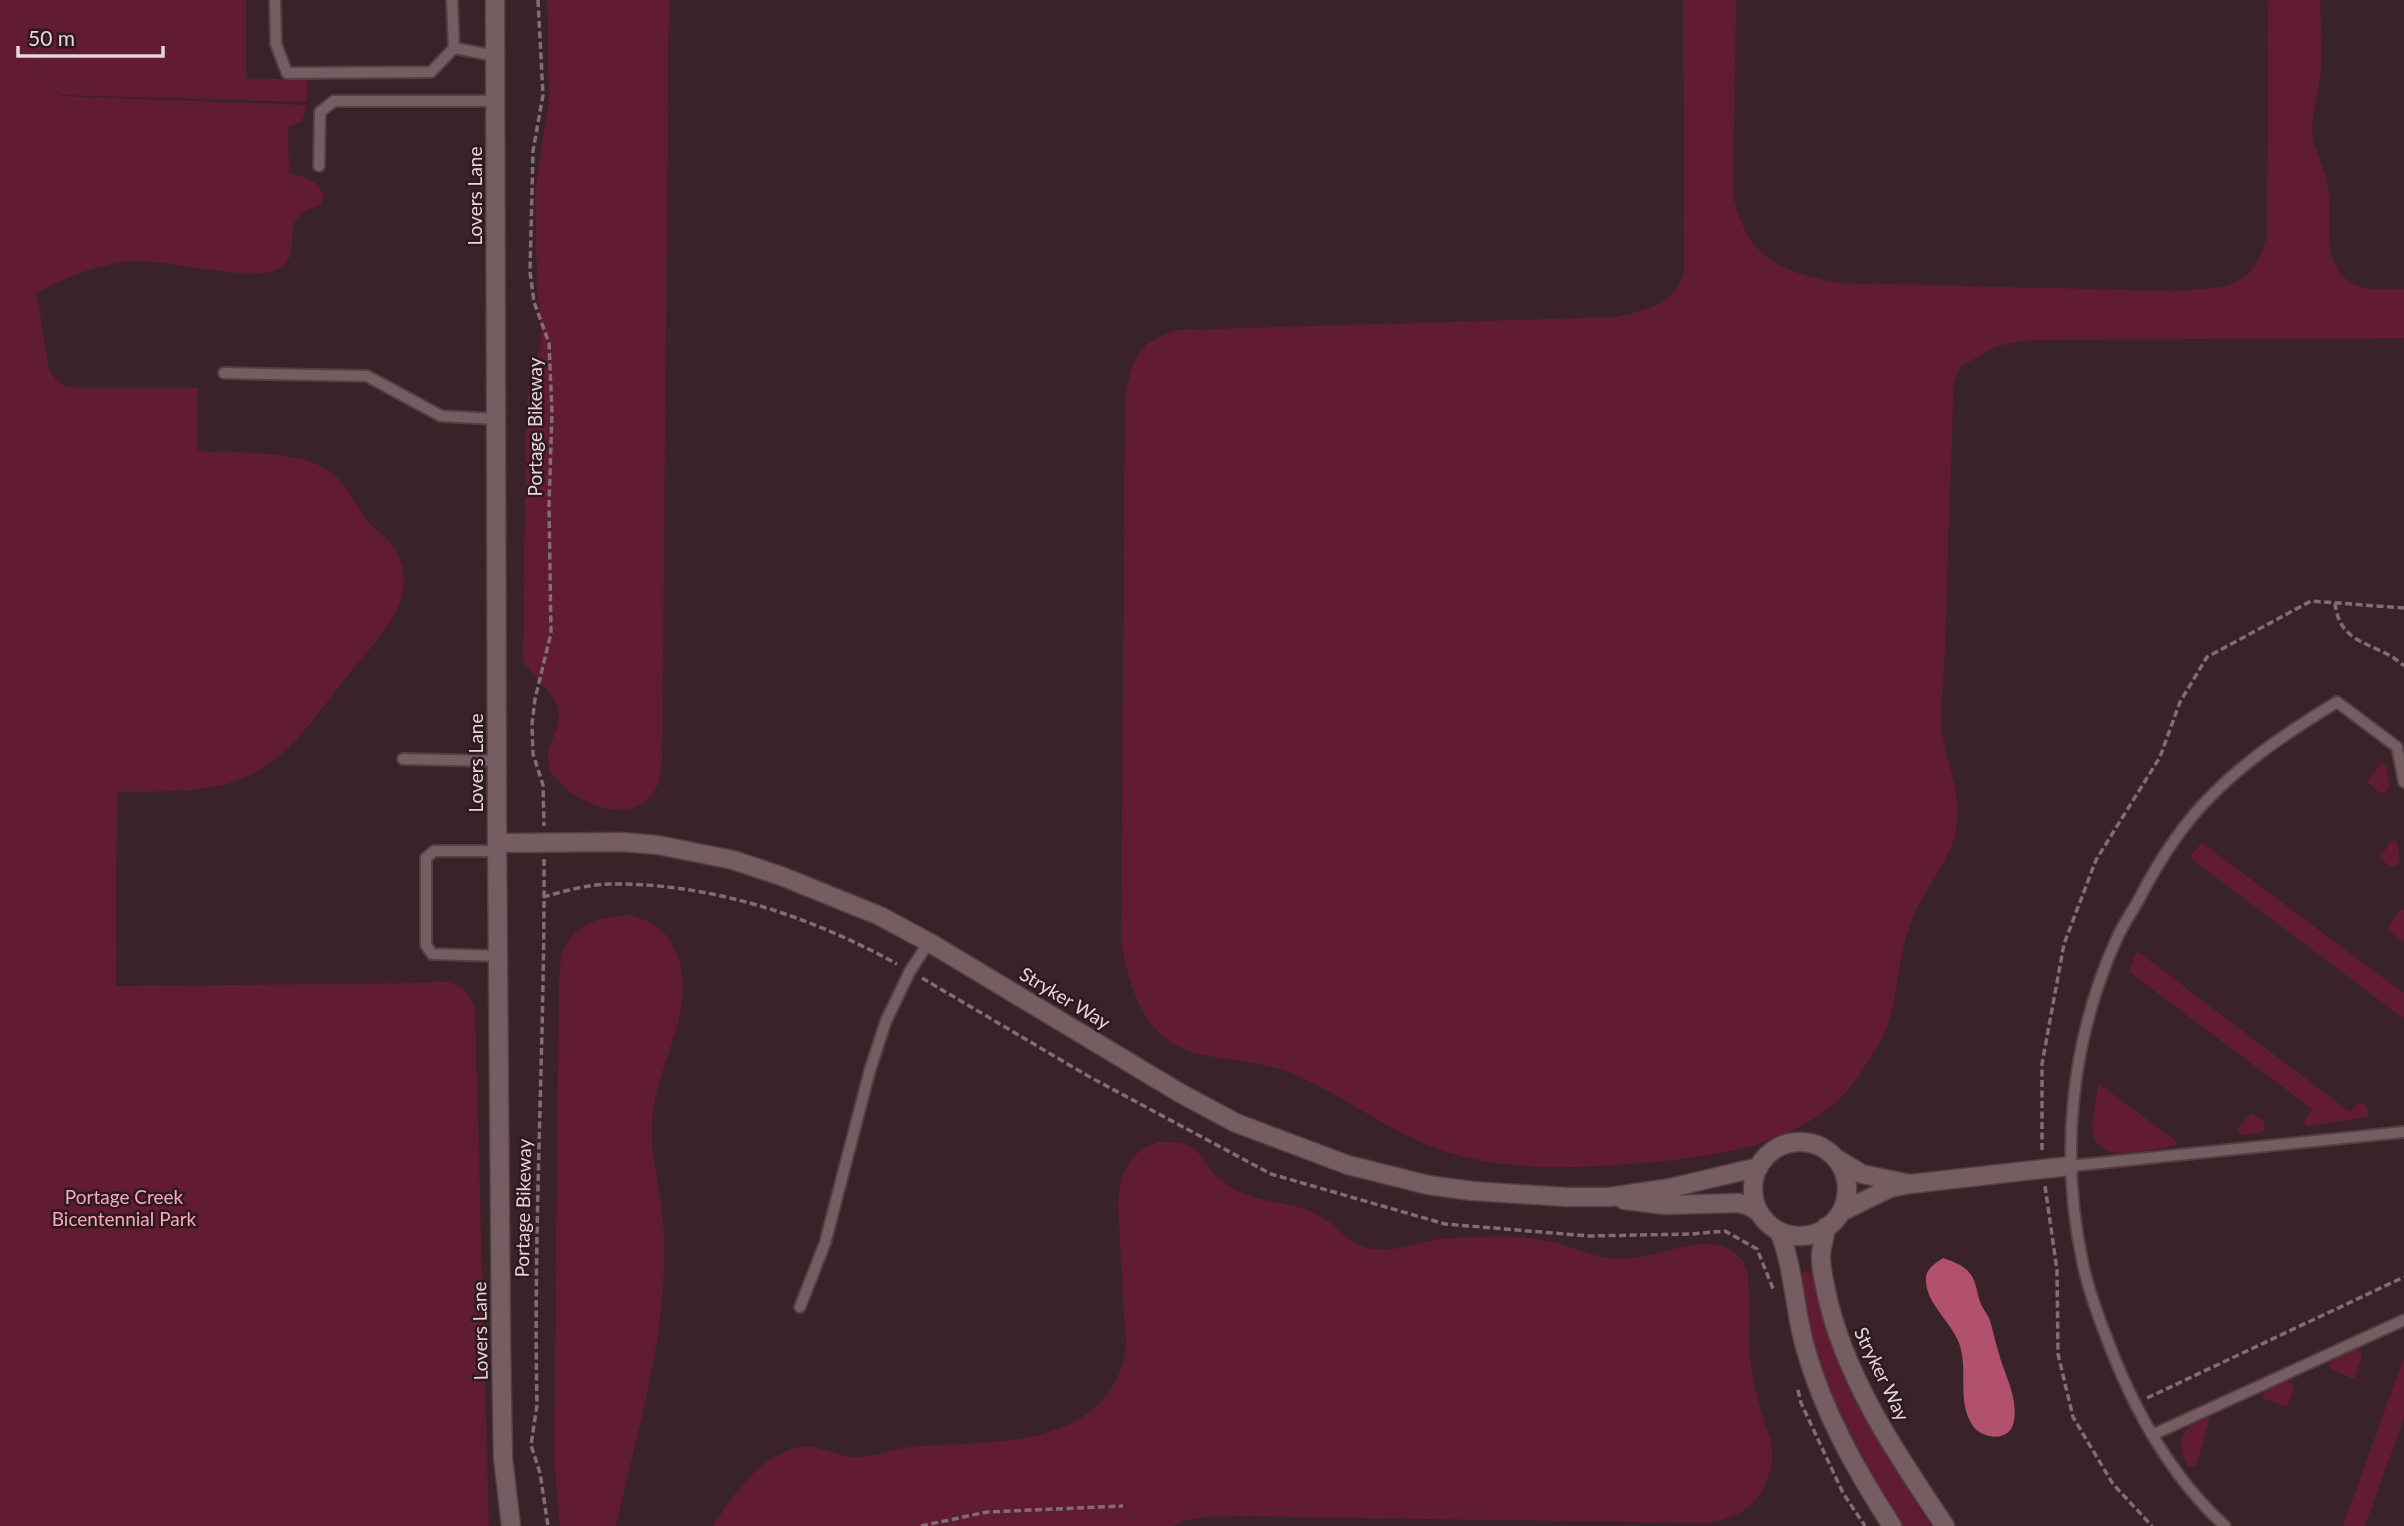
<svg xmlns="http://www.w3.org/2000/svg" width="2404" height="1526" font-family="Lato,sans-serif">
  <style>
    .green { fill: #611b32 }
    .water { fill: #b1516d }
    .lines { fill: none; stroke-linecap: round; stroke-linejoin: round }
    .service-casing { stroke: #524045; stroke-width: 14 }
    .minor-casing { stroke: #524045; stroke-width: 21 }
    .tertiary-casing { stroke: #524045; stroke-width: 21 }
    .path { stroke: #816d72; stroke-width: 3.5; stroke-dasharray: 7 3.5; stroke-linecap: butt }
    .service { stroke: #765d62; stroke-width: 10 }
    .minor { stroke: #765d62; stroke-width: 18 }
    .tertiary { stroke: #765d62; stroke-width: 18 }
    .labels { text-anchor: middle; stroke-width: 5; stroke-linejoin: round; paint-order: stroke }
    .street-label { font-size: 19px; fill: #e5d6d9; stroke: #2e191e }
    .park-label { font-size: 19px; fill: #f7a8bb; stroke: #2e191e }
  </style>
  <rect width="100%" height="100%" fill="#392328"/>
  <path class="green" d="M 0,0 L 246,0 L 246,79 L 307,79 L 307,102 L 59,95 L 1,15 L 59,96 L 307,105 L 302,122 L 288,127 L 289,173 C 303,177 318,180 324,195 L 321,203 C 314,209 304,210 298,217 C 286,231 299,254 282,267 C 258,285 169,259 133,261 C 99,264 67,276 37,293 L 49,370 L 55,379 L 63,385 L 75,388 L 198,388 L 197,451 C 233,453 304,450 332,473 C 350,488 358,511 374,528 C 379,533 385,536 390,542 C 403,557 407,577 402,596 C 395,623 359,661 341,684 C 314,719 286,761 243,778 C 204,795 157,790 117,793 L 116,986 L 423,983 C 450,980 466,981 475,1010 L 489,1526 L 0,1526 Z
    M 547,0 L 669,0 L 662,765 C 660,775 659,786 652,795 C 627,826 572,802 553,775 C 537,751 564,732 558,708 C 552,689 532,678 523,661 L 526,418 L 528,396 L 542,337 L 537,285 L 535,191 L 549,99 Z
    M 1683,0 L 1736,0 L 1733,194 C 1747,258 1779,272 1840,283 L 2173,291 C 2223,288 2255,291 2267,234 L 2268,0 L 2320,0 C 2321,23 2322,46 2321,70 C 2319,87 2314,105 2312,122 C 2311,147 2325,166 2328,189 C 2333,221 2320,256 2347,280 C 2362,293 2386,288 2404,289 L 2404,338 L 2026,340 L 1997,346 L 1960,367 L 1954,383 C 1951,462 1948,540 1946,619 C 1945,640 1945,661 1943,682 C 1943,695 1940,709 1941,722 C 1943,759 1963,792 1956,830 C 1949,865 1923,889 1911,922 C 1897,958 1899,1000 1883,1036 C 1877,1050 1866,1064 1858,1077 C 1808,1148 1709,1158 1630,1164 C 1564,1169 1499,1171 1435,1148 C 1385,1129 1344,1096 1296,1075 C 1264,1061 1229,1062 1196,1053 C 1144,1040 1130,989 1121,943 L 1125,397 C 1133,357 1137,343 1177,330 L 1616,317 C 1648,309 1671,307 1684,273 Z
    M 2381,763 L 2386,765 L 2390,787 L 2383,793 L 2380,793 L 2367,782 Z
    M 2396,840 L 2400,860 L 2398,865 L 2392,867 L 2381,860 L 2380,857 L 2391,841 Z
    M 2202,843 L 2404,993 L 2404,1019 L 2191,859 L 2191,855 Z
    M 2399,910 L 2404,910 L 2404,942 L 2387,929 Z
    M 629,915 C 654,921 669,932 678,957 C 696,1010 659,1060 653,1112 C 648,1150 660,1185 663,1223 C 665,1236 664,1251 664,1265 C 662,1353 635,1441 616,1526 L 560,1526 L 554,1460 L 559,981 C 560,972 560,962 562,954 C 572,924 601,916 629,915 Z
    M 2136,953 L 2140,953 L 2350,1112 L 2358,1103 L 2365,1104 L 2369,1111 L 2367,1117 L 2308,1126 L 2305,1125 L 2305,1119 L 2312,1109 L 2129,972 Z
    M 2098,1083 L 2176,1141 L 2176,1145 C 2150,1149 2094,1169 2092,1127 Z
    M 2251,1113 L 2264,1121 L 2264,1131 L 2261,1133 L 2239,1135 L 2237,1129 Z
    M 1159,1142 C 1169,1142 1181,1141 1190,1146 C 1200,1151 1204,1162 1211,1170 C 1218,1179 1229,1187 1240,1192 C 1266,1204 1296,1202 1320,1216 C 1338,1226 1347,1243 1368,1248 C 1395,1255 1423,1239 1451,1238 C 1485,1237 1522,1234 1556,1243 C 1585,1251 1600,1261 1633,1258 C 1667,1255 1722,1224 1745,1265 C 1752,1278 1748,1327 1749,1344 C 1750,1368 1756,1393 1763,1417 C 1765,1425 1769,1433 1771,1442 C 1776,1471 1762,1504 1734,1516 C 1726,1519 1717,1521 1708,1523 L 1210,1516 L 1186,1520 L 1173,1526 L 713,1526 C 732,1497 756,1461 791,1449 C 818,1440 833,1458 858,1457 C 876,1456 893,1449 910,1447 C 987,1441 1105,1452 1125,1353 C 1128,1338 1124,1320 1123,1305 C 1122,1271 1120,1238 1118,1204 C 1121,1172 1127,1152 1159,1142 Z
    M 1805,1272 L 1812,1273 C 1825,1357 1876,1431 1917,1505 L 1932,1526 L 1900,1526 C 1868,1475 1837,1421 1819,1363 C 1810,1334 1804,1304 1798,1274 Z
    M 2353,1349 L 2357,1349 L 2362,1354 L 2355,1378 L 2351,1378 L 2330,1369 L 2329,1364 L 2332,1360 Z
    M 2404,1357 L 2404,1418 L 2365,1526 L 2343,1526 Z
    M 2285,1381 L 2292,1383 L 2294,1389 L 2287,1406 L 2264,1399 L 2263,1394 L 2265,1391 Z
    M 2210,1418 L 2196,1466 L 2189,1467 C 2173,1445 2183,1421 2210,1418 Z"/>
  <path class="water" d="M 1943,1258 C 1952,1261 1960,1264 1967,1270 C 1976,1279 1976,1288 1979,1299 C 1981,1306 1986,1312 1989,1318 C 1993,1329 1995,1342 1999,1354 C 2005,1376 2018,1397 2014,1421 C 2011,1442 1983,1440 1973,1426 C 1956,1401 1969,1370 1959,1343 C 1951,1321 1924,1302 1926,1277 C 1927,1268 1936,1263 1943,1258 Z"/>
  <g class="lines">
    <g class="service-casing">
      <path id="service" d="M 275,0 L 276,44 L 287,73 L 431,72 L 454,48
        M 452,0 L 454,48 L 496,56
        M 319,166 L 320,112 L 334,101 L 496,101
        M 224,373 L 367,376 L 441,416 L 496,419
        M 403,759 L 497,761
        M 497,851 L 434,851 L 426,858 L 426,945 L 432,954 L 498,956
        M 2070,1166 L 2404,1132
        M 800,1307 L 825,1243 L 870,1070 L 886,1021 L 910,971 L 929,942
        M 2152,1435 L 2404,1320
        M 2225,1526 C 2170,1476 2133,1408 2107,1339 C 2098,1315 2088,1290 2083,1264 C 2059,1155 2071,1039 2117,938 C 2123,925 2131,913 2138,901 C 2158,862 2182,824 2214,793 C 2250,757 2293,729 2337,702 L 2397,747 L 2404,782"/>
    </g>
    <g class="minor-casing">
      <path id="minor" d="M 497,843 L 622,842 L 658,845 L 733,860 L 781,876 L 880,916 L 932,944 L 1180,1093 L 1236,1123 L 1348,1165 L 1428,1185 L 1472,1191 L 1566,1197 L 1610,1197 L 1670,1188 L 1759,1167
        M1753 1189a47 47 0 1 1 94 0a47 47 0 1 1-94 0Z
        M 1837,1159 L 1862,1174 L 1910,1184 L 1890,1188 L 1841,1212
        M 1910,1184 L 2070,1166
        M 1624,1200 L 1665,1205 L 1739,1203 L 1749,1206 L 1760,1213
        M 1826,1227 C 1825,1236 1822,1245 1821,1254 C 1820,1266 1824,1279 1826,1291 C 1844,1377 1897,1455 1945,1526
        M 1779,1231 C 1794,1267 1794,1308 1805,1347 C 1823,1412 1856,1470 1892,1526"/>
    </g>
    <g class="tertiary-casing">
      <path id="tertiary" d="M 495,0 L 497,843 L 501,1341 L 503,1458 L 511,1526"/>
    </g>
    <path class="path" d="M 538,0 L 543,95 L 533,151 L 530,272 L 534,302 L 549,343 L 552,413 L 549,504 L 551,633 L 535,699 L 532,724 L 533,754 L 543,785 L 544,826
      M 2335,603 C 2340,648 2378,641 2404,666
      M 544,859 C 545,1041 533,1223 537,1405 L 531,1445 L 540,1473 L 548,1526
      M 543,897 C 565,891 589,884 611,884 C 711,883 810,916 897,964
      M 922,978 L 1088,1076 L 1271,1174 L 1445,1224 L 1589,1236 L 1692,1234 L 1725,1231 L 1757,1249 L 1774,1291
      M 2042,1150 L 2042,1064 L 2064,944 L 2096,860 L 2160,757 L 2180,702 L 2207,657 L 2311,601 L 2404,608
      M 2045,1186 L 2057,1270 L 2058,1354 L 2073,1417 L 2113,1484 L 2152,1526
      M 1798,1390 L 1801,1403 L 1843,1493 L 1865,1526
      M 2147,1398 L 2404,1277
      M 921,1526 L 987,1512 L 1123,1506"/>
    <use href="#service" class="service"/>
    <use href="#minor" class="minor"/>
    <use href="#tertiary" class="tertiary"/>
  </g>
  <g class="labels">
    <g class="street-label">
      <text transform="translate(475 196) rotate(-90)" y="7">Lovers Lane</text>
      <text transform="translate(535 427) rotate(-90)" y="7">Portage Bikeway</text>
      <text transform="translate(476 763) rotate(-90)" y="7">Lovers Lane</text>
      <text transform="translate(1065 998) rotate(31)" y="7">Stryker Way</text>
      <text transform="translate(523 1208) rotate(-89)" y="7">Portage Bikeway</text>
      <text transform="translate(480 1331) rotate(-91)" y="7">Lovers Lane</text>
      <text transform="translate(1882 1374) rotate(64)" y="7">Stryker Way</text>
    </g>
    <g class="park-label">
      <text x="124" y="1204">Portage Creek<tspan x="124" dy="22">Bicentennial Park</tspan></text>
    </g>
  </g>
  <path d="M18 46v10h145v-10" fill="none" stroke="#e5d6d9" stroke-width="3.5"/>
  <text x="28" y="46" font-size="21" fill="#e5d6d9" stroke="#2e191e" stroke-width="5" paint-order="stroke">50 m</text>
</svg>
